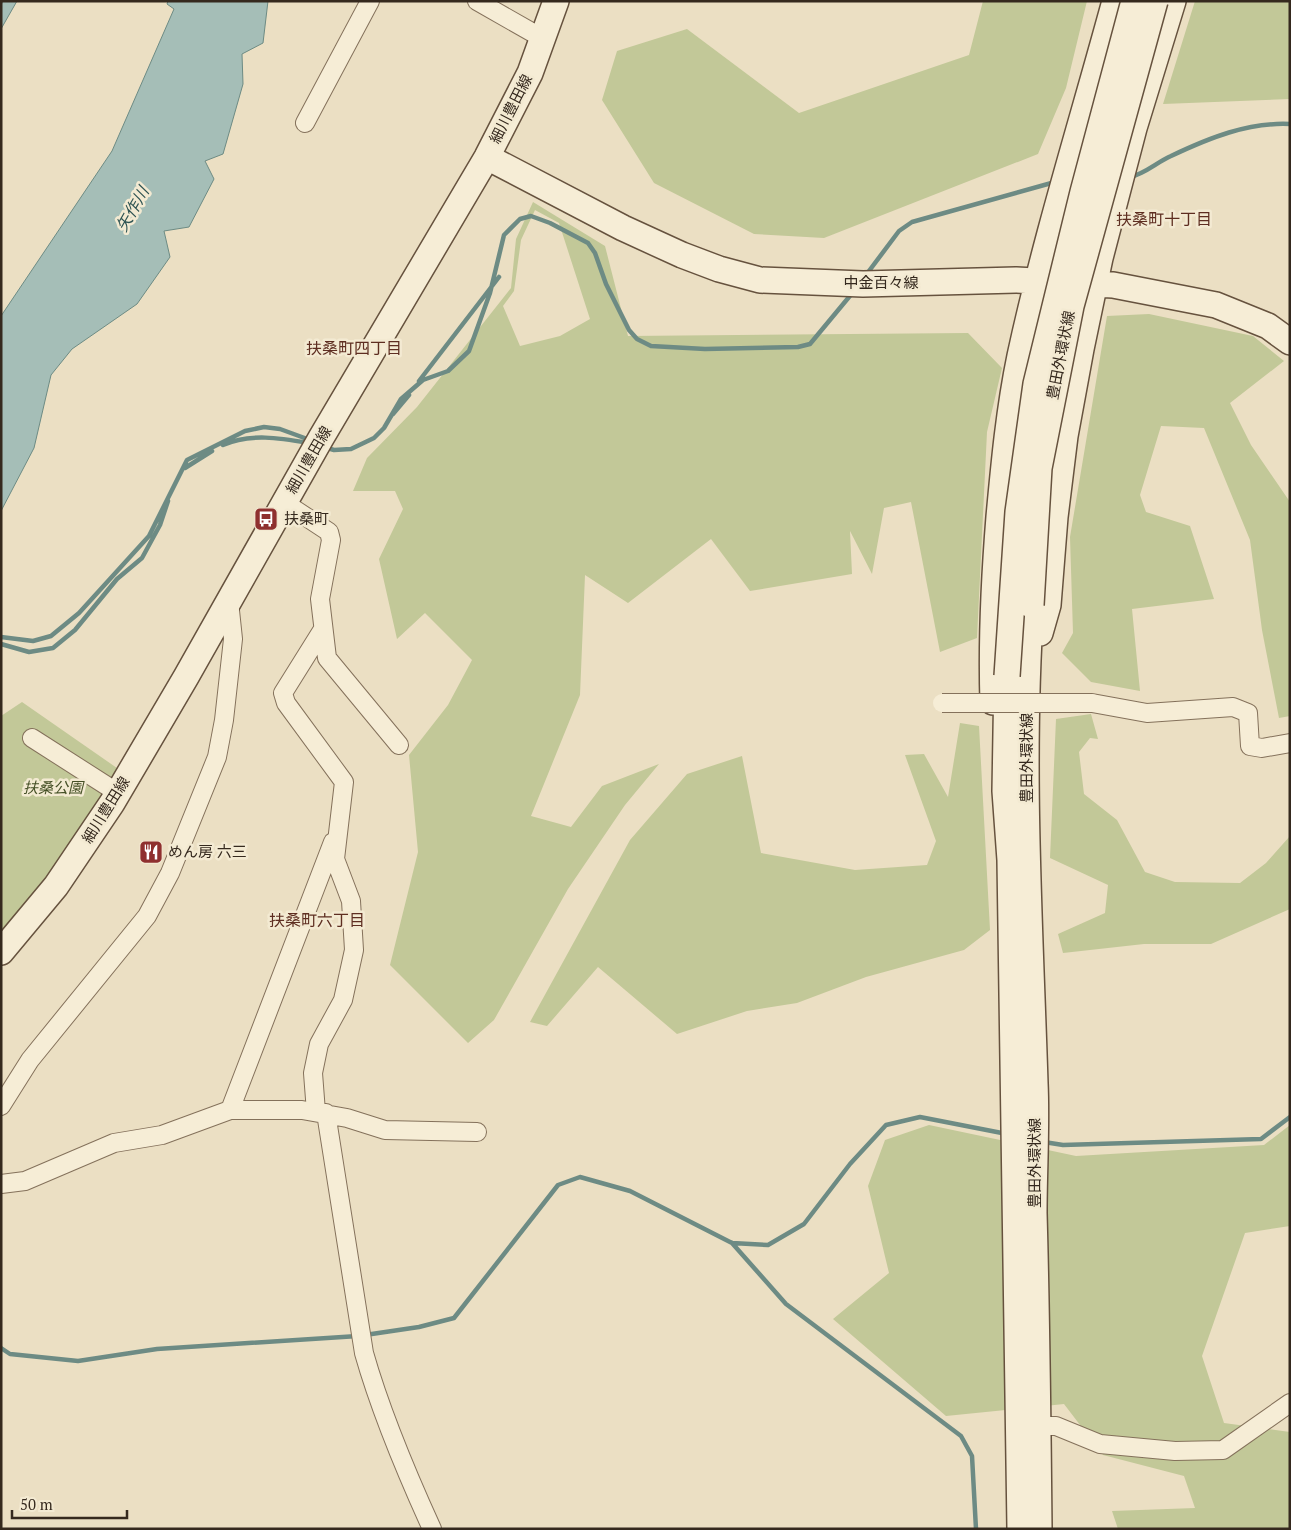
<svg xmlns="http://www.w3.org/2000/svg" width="1291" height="1530" font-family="'PT Serif','Noto Sans JP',serif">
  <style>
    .green { fill: #c2c898; fill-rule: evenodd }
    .water { fill: #a5beb7; stroke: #6d8b84 }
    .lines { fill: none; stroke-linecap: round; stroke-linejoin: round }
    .stream { stroke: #6d8b84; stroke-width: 4.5 }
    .street-casing { stroke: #84715b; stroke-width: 20 }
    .secondary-casing { stroke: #66523e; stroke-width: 28 }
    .street { stroke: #f6edd6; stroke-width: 18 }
    .secondary { stroke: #f6edd6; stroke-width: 25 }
    .street-bridge-casing { stroke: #84715b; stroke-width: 20; stroke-linecap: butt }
    .secondary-bridge-casing { stroke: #66523e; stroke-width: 28; stroke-linecap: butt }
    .street-bridge { stroke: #f6edd6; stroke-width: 18 }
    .secondary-bridge { stroke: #f6edd6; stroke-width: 25 }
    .labels { text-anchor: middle; stroke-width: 5; stroke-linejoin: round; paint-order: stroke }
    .street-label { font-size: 15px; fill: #35291e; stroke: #f3ead2 }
    .poi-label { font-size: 15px; fill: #35291e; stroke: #f3ead2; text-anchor: start }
    .park-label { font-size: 15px; font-style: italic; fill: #455026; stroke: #f3ead2 }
    .water-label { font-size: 16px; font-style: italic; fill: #2e5352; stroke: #f3ead2 }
    .neighbourhood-label { font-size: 16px; fill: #5e2e21; stroke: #f3ead2 }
  </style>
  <rect width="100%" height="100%" fill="#ebdfc3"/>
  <path class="green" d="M 983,1 L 1087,1 L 1066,88 L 1038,154 L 824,238 L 754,234 L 654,183 L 602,100 L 617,51 L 687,29 L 799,113 L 969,55 Z
    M 1195,1 L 1290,1 L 1290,99 L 1163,104 Z
    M 533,202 L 605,246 L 628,336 L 968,333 L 1002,368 L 987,432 L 977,638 L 940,652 L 911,502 L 884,508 L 872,574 L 850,531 L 852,574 L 750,591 L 711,539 L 628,603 L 585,575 L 580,695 L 531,816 L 571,827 L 602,786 L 659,764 L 625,805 L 568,889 L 494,1020 L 468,1043 L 390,965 L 418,852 L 409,755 L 448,705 L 472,660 L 425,613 L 397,639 L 379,559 L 403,509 L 395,491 L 353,491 L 367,458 L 417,407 L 511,288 L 516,239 ZM 535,210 L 559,223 L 590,319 L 560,336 L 520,346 L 503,306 L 514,291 L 521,240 Z
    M 1149,314 L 1253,336 L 1284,361 L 1230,403 L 1251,445 L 1290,502 L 1290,716 L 1279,718 L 1262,630 L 1250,540 L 1204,428 L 1161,426 L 1140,495 L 1146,512 L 1190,526 L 1214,599 L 1132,609 L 1140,691 L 1091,682 L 1062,653 L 1073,633 L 1070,537 L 1107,316 Z
    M 22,702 L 127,775 L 1,937 L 1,716 Z
    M 1091,714 L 1098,739 L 1090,738 L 1079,752 L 1084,794 L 1117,820 L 1145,872 L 1175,882 L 1240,883 L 1266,863 L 1290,836 L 1290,909 L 1211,944 L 1144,944 L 1063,953 L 1058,934 L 1105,913 L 1108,885 L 1050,858 L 1056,719 Z
    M 960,723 L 979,726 L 990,930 L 964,950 L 866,977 L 797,1003 L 747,1011 L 677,1034 L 598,967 L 547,1026 L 530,1022 L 630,840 L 687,774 L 742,756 L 761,853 L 855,870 L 927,865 L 936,841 L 905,755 L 924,754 L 948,797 Z
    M 929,1125 L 1076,1156 L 1264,1145 L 1290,1125 L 1290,1226 L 1245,1233 L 1202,1356 L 1224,1423 L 1290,1432 L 1290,1529 L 1118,1529 L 1112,1511 L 1195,1508 L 1184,1476 L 1103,1455 L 1064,1404 L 946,1416 L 833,1319 L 889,1273 L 868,1186 L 885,1140 Z"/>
  <path class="water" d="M 3,1 L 17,1 L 1,29 L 1,5 Z
    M 168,1 L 268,1 L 263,43 L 242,54 L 243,84 L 223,154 L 205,161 L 214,179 L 189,227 L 164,231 L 170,257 L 137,304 L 72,349 L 51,375 L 34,448 L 1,511 L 1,316 L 112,151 L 174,9 L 167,4 Z"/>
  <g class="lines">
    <path class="stream" d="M 1130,177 C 1145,174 1157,162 1171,156 C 1209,138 1248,122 1290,124
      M 866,275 L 899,231 L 912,222 L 1055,182
      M 419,381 L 499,277
      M 393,414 L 409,395
      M 223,445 C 250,433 280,438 309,443
      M 324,447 L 334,450 L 351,449 L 374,438 L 384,428 L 401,399 L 423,380 L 448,371 L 469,351 L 490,293 L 504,235 L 520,219 L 531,216 L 550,223 L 588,243 L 595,253 L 606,284 L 629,330 L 637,339 L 651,346 L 705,349 L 798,347 L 810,344 L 854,291
      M 185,468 L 212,451
      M 1,637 L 33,641 L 51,636 L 79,613 L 149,536 L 187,460 L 245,431 L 264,427 L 280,429 L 310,440
      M 1,644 L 29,652 L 53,648 L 75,630 L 117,579 L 142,558 L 160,525 L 168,501
      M 1044,1142 L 1063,1145 L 1261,1139 L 1290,1117
      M 732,1243 L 786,1304 L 961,1436 L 972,1456 L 976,1529
      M 365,1335 L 419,1327 L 454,1318 L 558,1185 L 580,1177 L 630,1191 L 732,1243 L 768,1245 L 804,1224 L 850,1164 L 886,1125 L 920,1117 L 1007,1134
      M 1,1348 L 10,1354 L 78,1361 L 157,1349 L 358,1336"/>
    <g class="street-casing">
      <path id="street" d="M 477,1 L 542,38
        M 305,123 L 370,1
        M 285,503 L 329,532 L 331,540 L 320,599 L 327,658 L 399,745
        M 1092,703 L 1147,713 L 1233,707 L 1248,713 L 1250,746 L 1262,748 L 1290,743
        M 32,738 L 118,793
        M 1,1106 L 30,1060 L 147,916 L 170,873 L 217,757 L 224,720 L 233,639 L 229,601
        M 230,1110 L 333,842
        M 316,1112 L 313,1073 L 319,1044 L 343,1000 L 354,950 L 351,901 L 335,859 L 344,782 L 286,703 L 283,693 L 323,629
        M 326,1113 L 364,1353 C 381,1413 406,1472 432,1529
        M 1,1184 L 25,1181 L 114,1143 L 162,1135 L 230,1110 L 302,1110 L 347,1118 L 385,1130 L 477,1132
        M 1039,1426 L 1056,1426 L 1100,1444 L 1175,1451 L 1223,1450 L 1290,1403"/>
    </g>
    <g class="secondary-casing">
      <path id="secondary" d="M 487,157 L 623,228 L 682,255 L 719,269 L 760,280 L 863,284 L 1016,280 L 1113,285 L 1216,305 L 1268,326 L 1290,342
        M 1031,605 C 1020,764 1030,924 1035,1083 C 1037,1126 1034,1170 1034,1213 C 1037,1318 1038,1423 1039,1529
        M 1040,633 L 1048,605 L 1055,517 L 1065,436 L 1081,349 L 1100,258 L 1134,128 L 1173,1
        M 1007,676 L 1005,791 L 1010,860 L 1020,1529
        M 993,702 C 991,640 994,579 999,517 C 1004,463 1009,409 1020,356 C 1046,236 1083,119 1115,1
        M 1,952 L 56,886 L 112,803 L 186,677 L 321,438 L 487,157 L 530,73 L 556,1"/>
    </g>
    <use href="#street" class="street"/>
    <use href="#secondary" class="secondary"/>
    <g class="street-bridge-casing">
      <path id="street-bridge" d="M 942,703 L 1092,703"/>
    </g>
    <g class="secondary-bridge-casing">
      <path id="secondary-bridge" d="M 1031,605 L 1039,468 L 1071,306 L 1155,1
        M 1007,676 L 1018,512 L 1036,384 L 1083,192 L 1134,1"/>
    </g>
    <use href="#street-bridge" class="street-bridge"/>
    <use href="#secondary-bridge" class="secondary-bridge"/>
  </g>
  <defs>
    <g id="bus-square" transform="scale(1.25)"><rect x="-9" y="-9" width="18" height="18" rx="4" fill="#8f302f" stroke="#f3ead2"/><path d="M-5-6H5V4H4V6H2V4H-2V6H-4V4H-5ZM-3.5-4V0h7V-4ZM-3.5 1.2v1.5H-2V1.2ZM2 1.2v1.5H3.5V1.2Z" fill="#fff"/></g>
    <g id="restaurant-square" transform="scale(1.25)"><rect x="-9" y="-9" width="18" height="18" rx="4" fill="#8f302f" stroke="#f3ead2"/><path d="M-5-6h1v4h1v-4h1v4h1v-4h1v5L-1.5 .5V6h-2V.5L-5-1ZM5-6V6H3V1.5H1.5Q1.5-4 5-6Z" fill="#fff"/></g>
  </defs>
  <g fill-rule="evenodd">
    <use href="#bus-square" x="266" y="519"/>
    <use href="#restaurant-square" x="151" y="852"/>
  </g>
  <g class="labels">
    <g class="street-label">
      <text transform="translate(511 109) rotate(-63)" y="5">細川豊田線</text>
      <text x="881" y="288">中金百々線</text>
      <text transform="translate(1061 355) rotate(-79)" y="5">豊田外環状線</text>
      <text transform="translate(309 460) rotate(-60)" y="5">細川豊田線</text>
      <text transform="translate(1027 758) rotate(-90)" y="5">豊田外環状線</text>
      <text transform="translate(106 810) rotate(-58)" y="5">細川豊田線</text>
      <text transform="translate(1035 1163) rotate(-90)" y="5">豊田外環状線</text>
    </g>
    <g class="poi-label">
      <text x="284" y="524">扶桑町</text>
      <text x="168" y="857">めん房 六三</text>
    </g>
    <g class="park-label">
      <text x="53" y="793">扶桑公園</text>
    </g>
    <g class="water-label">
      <text transform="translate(132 209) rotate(-60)" y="6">矢作川</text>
    </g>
    <g class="neighbourhood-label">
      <text x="1164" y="225">扶桑町十丁目</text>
      <text x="354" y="354">扶桑町四丁目</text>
      <text x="317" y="926">扶桑町六丁目</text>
    </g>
  </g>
  <rect width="1291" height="1530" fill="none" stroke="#35291e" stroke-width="5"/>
  <path d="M12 1510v8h115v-8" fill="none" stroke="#35291e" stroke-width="2.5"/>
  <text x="20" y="1510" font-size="15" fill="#35291e" stroke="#f3ead2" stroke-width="4" paint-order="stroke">50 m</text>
</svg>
